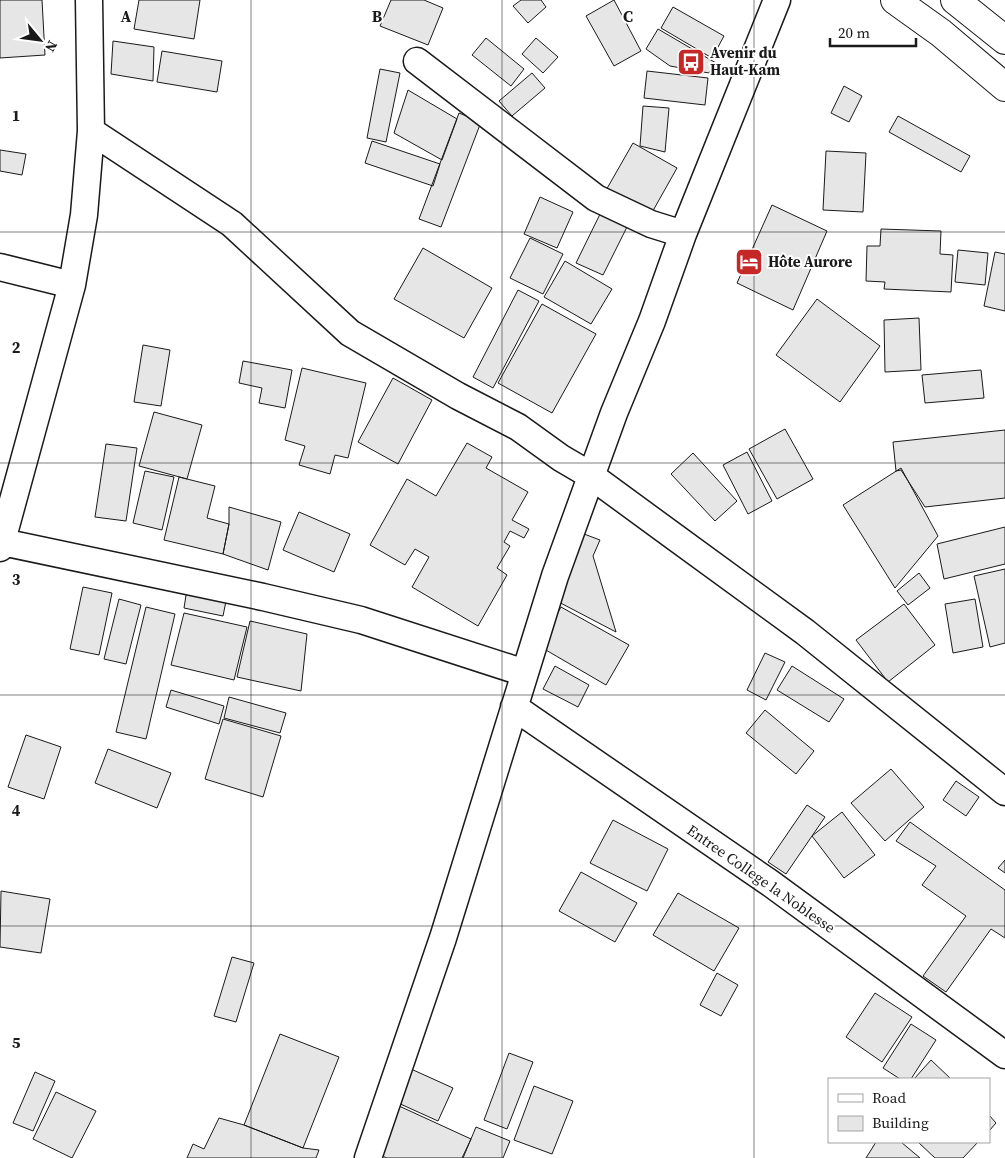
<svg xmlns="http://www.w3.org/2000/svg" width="1005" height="1158" font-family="'Source Serif 4',serif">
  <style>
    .building { fill: #e6e6e6; stroke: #1a1a1a }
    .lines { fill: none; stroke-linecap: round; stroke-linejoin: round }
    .street-casing { stroke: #1a1a1a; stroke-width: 29 }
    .highway-casing { stroke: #1a1a1a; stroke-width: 30 }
    .street { stroke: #fff; stroke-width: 26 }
    .highway { stroke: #fff; stroke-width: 28 }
    .grid { fill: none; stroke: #1a1a1a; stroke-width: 1; stroke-opacity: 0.55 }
    .labels { text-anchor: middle; stroke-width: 4; stroke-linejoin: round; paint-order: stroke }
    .poi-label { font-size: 15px; font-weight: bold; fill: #1a1a1a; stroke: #fff; text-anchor: start }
    .street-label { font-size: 15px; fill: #1a1a1a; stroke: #fff }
    .grid-label { font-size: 16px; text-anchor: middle; font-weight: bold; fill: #1a1a1a; stroke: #fff; stroke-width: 4; stroke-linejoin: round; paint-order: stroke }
  </style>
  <rect width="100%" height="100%" fill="#fff"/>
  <path class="building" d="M 0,0 L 42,0 L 45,55 L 0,58 Z
    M 139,0 L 200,0 L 194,39 L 134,29 Z
    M 391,0 L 424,0 L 443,8 L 428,45 L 380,26 Z
    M 521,0 L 541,0 L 546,7 L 528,23 L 513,6 Z
    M 614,0 L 641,51 L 614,66 L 586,16 Z
    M 673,7 L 724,36 L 712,58 L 661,28 Z
    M 658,29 L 716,63 L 709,73 L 670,66 L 646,49 Z
    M 486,38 L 524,69 L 511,86 L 472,55 Z
    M 536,38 L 558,57 L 543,73 L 522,54 Z
    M 113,41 L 154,47 L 153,81 L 111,74 Z
    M 162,51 L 222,61 L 217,92 L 157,82 Z
    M 380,69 L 400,73 L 386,142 L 367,138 Z
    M 647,71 L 708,78 L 705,105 L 644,98 Z
    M 532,73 L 545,88 L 512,116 L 499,101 Z
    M 844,86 L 862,96 L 849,122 L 831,113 Z
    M 408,90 L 457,119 L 442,160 L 394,133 Z
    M 643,106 L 669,108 L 665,152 L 640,146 Z
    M 459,113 L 481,122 L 441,227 L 419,219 Z
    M 898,116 L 970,156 L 961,172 L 889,132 Z
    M 372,141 L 440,164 L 433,186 L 365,163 Z
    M 633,143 L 677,168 L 650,216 L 605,192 Z
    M 0,150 L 26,154 L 22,175 L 0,171 Z
    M 826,151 L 866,153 L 863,212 L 823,210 Z
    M 540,197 L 573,212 L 557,248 L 524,234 Z
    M 772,205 L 827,231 L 793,310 L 737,283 Z
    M 604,206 L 631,219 L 603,275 L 576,263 Z
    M 881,229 L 941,231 L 940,254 L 953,255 L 951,292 L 884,289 L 885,282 L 866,281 L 867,246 L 880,246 Z
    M 530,238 L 563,254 L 543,294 L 510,278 Z
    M 423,248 L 492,288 L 464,338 L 394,299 Z
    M 958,250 L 988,253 L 985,285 L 955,282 Z
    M 995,252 L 1005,254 L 1005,311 L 984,306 Z
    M 565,261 L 612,289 L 591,324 L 544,297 Z
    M 518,290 L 539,301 L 493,388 L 473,377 Z
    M 817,299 L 880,346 L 840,402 L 776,355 Z
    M 542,304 L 596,334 L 552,413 L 498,383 Z
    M 919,318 L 921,370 L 885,372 L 884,320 Z
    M 143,345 L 170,350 L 161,406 L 134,402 Z
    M 243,361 L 292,370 L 285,408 L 259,403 L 262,388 L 239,383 Z
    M 302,368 L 366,383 L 348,458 L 335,455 L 330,474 L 299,465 L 305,446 L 285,440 Z
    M 981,370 L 984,398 L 925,403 L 922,375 Z
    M 393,378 L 432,400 L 398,464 L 358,442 Z
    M 154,412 L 202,425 L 187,479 L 139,466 Z
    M 785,429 L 813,479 L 777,499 L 749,449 Z
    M 1005,430 L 1005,498 L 925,507 L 901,470 L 896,471 L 893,442 Z
    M 467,443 L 492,457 L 486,468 L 528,492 L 512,520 L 529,529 L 524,538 L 510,531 L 504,542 L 510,546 L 497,568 L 507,575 L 478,626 L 412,587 L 429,557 L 415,549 L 405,565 L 370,545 L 407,479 L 436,496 Z
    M 106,444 L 137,448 L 126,521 L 95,517 Z
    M 747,452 L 772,501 L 748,514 L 723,465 Z
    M 693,453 L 737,501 L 715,521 L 671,474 Z
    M 901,468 L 938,536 L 895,588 L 843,505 Z
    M 145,471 L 174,477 L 162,530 L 133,523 Z
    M 179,477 L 215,486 L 207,518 L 229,524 L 223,554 L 164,540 Z
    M 229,507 L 281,522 L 268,570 L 223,554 L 229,524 Z
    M 299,512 L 350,534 L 334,572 L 283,550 Z
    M 1005,527 L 1005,564 L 944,579 L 937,544 Z
    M 576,531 L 600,540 L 593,556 L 616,632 L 551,598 Z
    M 1005,569 L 1005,643 L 990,647 L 974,576 Z
    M 919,573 L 930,588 L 908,605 L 897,591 Z
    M 83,587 L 112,593 L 99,655 L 70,649 Z
    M 187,589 L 227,596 L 223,616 L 184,608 Z
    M 119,599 L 141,605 L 126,664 L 104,659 Z
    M 975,599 L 983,647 L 953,653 L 945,604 Z
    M 904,604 L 935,645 L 888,682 L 856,640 Z
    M 146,607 L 175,614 L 146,739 L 116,732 Z
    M 561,607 L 629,645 L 606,685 L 539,646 Z
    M 184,613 L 247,627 L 234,680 L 171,665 Z
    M 250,621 L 307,634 L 301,691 L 237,677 Z
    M 765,653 L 785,662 L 766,700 L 747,690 Z
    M 555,666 L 589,685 L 578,707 L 543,689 Z
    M 792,666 L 844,699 L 829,722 L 777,690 Z
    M 171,690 L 224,706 L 219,724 L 166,707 Z
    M 229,697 L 286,713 L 280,733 L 224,718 Z
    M 765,710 L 814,751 L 796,774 L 746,733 Z
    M 223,719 L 281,736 L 263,797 L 205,779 Z
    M 26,735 L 61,747 L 44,799 L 8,787 Z
    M 108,749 L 171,773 L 157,808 L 95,783 Z
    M 891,769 L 924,807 L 885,841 L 851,803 Z
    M 956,781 L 979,797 L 966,816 L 943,800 Z
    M 807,805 L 825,817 L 786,874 L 768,862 Z
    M 842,812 L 875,855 L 844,878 L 812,836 Z
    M 613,820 L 668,849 L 647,891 L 590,863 Z
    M 910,822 L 1005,890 L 1005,938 L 991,929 L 946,992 L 923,976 L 966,916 L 922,885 L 936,866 L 896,841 Z
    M 1005,860 L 1005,873 L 998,868 Z
    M 581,872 L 637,903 L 615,942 L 559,911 Z
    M 1,891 L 50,899 L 41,953 L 0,947 Z
    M 678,893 L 739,928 L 714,971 L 653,935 Z
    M 232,957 L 254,963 L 236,1022 L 214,1016 Z
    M 717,973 L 738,985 L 721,1016 L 700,1005 Z
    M 875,993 L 912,1017 L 882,1062 L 846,1037 Z
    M 911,1024 L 936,1040 L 911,1079 L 900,1079 L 883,1068 Z
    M 280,1034 L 339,1057 L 303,1148 L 244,1125 Z
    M 509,1053 L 533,1062 L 507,1129 L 484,1120 Z
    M 931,1060 L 951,1079 L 914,1079 Z
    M 411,1069 L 453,1088 L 438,1121 L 396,1102 Z
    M 35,1072 L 55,1081 L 33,1131 L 13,1123 Z
    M 534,1086 L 573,1101 L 552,1154 L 514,1140 Z
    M 56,1092 L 96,1111 L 72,1158 L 33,1139 Z
    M 399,1106 L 471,1139 L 462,1158 L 387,1158 L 377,1154 Z
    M 989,1115 L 996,1123 L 989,1131 Z
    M 219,1118 L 244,1125 L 303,1148 L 319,1150 L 316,1158 L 187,1158 L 193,1144 L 204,1149 Z
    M 476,1127 L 510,1141 L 503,1158 L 463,1158 Z
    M 876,1142 L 901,1142 L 920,1158 L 866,1158 Z
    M 918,1142 L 978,1142 L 963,1158 L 935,1158 Z"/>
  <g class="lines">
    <g class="street-casing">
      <path id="street" d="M 417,61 L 596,198 L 651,224 L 683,234
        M 91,131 L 232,224 L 350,333 L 458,396 L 518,427 L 561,458 L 590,475 L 672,535 L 805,632 L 1005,792
        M 0,267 L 72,285
        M 2,542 L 263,597 L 361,620 L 525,673
        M 0,548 L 72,285 L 84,215 L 91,131 L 89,0
        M 514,707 L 770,883 L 1005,1055
        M 368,1158 L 443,938 L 555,576 L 614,413 L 652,321 L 683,234 L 777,0"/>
    </g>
    <g class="highway-casing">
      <path id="highway" d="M 895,0 L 941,33 L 1005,87
        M 955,0 L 1005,40"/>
    </g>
    <use href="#street" class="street"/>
    <use href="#highway" class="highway"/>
  </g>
  <path class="grid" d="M 251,0 L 251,1158M 502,0 L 502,1158M 754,0 L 754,1158M 0,232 L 1005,232M 0,463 L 1005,463M 0,695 L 1005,695M 0,926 L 1005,926"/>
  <defs>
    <g id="bus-square" transform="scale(1.4375)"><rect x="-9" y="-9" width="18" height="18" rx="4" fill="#c62828" stroke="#fff"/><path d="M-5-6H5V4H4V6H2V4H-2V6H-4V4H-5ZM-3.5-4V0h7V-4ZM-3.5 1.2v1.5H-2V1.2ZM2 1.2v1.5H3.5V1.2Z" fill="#fff"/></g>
    <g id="hotel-square" transform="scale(1.4375)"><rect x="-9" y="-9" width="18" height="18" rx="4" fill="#c62828" stroke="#fff"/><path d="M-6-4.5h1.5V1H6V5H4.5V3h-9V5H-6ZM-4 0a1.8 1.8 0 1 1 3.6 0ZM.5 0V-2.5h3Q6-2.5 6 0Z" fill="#fff"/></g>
  </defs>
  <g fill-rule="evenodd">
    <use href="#bus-square" x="691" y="62"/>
    <use href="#hotel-square" x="749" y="262"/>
  </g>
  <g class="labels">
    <g class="poi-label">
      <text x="710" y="58">Avenir du<tspan x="710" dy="17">Haut-Kam</tspan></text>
      <text x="768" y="267">Hôte Aurore</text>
    </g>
    <g class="street-label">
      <text transform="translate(761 879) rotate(35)" y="5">Entree College la Noblesse</text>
    </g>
  </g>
  <g class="grid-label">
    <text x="126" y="22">A</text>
    <text x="377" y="22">B</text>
    <text x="628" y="22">C</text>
    <text x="16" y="121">1</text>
    <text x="16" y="353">2</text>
    <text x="16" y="585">3</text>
    <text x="16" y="816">4</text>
    <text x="16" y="1048">5</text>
  </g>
  <rect x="828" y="1078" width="162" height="65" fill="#ffffff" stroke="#a3a3a3"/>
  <rect x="838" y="1094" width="25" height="8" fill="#ffffff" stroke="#a3a3a3"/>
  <text x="872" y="1103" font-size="15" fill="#1a1a1a">Road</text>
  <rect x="838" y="1116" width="25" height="15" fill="#e6e6e6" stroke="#a3a3a3"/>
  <text x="872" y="1128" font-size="15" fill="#1a1a1a">Building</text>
  <g transform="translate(40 40) rotate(119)" stroke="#ffffff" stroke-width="4" paint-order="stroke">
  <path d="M0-4L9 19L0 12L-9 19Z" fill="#1a1a1a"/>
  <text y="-8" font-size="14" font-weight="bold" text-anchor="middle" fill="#1a1a1a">N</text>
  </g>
  <path d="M830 38v8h86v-8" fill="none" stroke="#1a1a1a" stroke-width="2.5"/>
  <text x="838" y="38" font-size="15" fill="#1a1a1a" stroke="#ffffff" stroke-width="4" paint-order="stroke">20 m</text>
</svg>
